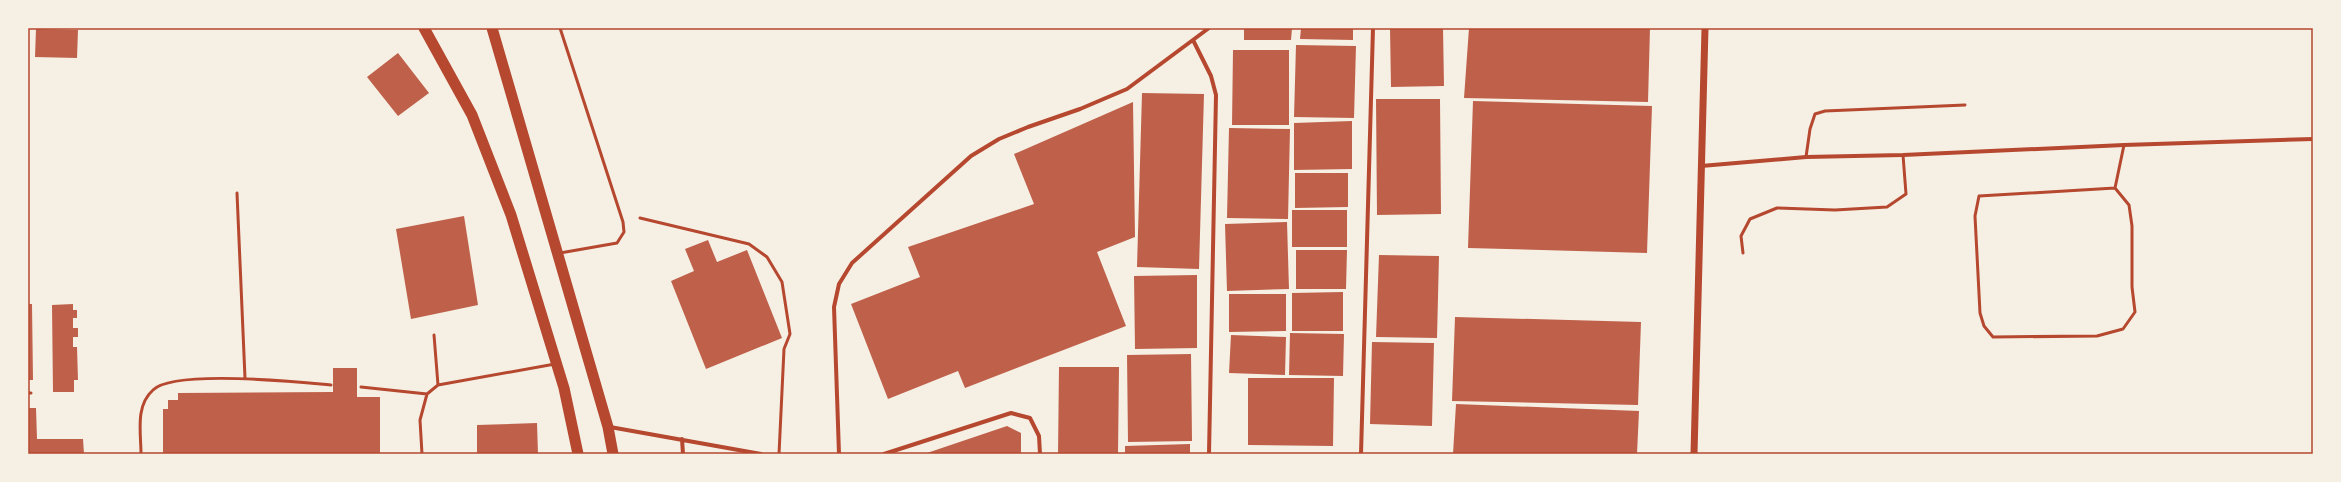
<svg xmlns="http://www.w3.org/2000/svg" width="2341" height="482" font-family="Figtree,sans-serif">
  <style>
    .building { fill: #bf614a }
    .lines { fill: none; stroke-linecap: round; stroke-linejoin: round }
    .service { stroke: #b5482f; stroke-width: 3 }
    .minor { stroke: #b5482f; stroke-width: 4 }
    .tertiary { stroke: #b5482f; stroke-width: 7 }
    .trunk { stroke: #b5482f; stroke-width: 11 }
    .neatline { fill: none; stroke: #b5482f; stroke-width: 1.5 }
  </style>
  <rect width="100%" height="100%" fill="#f6efe4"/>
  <path class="building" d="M 1244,28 L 1292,28 L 1291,40 L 1244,40 Z
    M 1301,28 L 1353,28 L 1353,40 L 1300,39 Z
    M 1390,28 L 1443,28 L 1444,86 L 1391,87 Z
    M 1469,28 L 1650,28 L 1648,102 L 1464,98 Z
    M 36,29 L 78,30 L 77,58 L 35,57 Z
    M 1296,45 L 1356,46 L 1354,118 L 1294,117 Z
    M 1233,50 L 1289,50 L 1289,125 L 1232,125 Z
    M 398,53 L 429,93 L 398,116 L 367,77 Z
    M 1142,93 L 1204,94 L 1199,269 L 1137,267 Z
    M 1376,99 L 1440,99 L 1441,214 L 1377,215 Z
    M 1473,101 L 1652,106 L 1647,253 L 1468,248 Z
    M 1133,102 L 1135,237 L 1097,252 L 1126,326 L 965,388 L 958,371 L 888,399 L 851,304 L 920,277 L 908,247 L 1034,204 L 1014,154 Z
    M 1352,121 L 1352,169 L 1294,170 L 1294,123 Z
    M 1229,128 L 1290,129 L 1288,219 L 1227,218 Z
    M 1295,173 L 1348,173 L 1348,207 L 1295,208 Z
    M 1292,210 L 1347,210 L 1347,247 L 1292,247 Z
    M 464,216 L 478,305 L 411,319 L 396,229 Z
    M 1287,222 L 1289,289 L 1227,291 L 1225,224 Z
    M 708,240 L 717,262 L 747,250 L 782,338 L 706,369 L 671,281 L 694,271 L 685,249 Z
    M 1296,250 L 1347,250 L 1346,289 L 1296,289 Z
    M 1379,255 L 1439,256 L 1437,338 L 1376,337 Z
    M 1197,275 L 1197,348 L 1135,349 L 1134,276 Z
    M 1343,292 L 1343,331 L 1292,331 L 1292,293 Z
    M 1229,294 L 1286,294 L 1286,331 L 1229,332 Z
    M 28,304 L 32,304 L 33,380 L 28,380 Z
    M 73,304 L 73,310 L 77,310 L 77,318 L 73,318 L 73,328 L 78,328 L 78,337 L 73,337 L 73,347 L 77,347 L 78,380 L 74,380 L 74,392 L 53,392 L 52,305 Z
    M 1455,317 L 1641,322 L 1638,405 L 1452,401 Z
    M 1290,333 L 1344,334 L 1343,376 L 1289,375 Z
    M 1231,335 L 1286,337 L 1285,375 L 1229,373 Z
    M 1372,342 L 1434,343 L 1432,426 L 1370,424 Z
    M 1191,354 L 1192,441 L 1128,442 L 1127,355 Z
    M 1059,367 L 1119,367 L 1118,454 L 1058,454 Z
    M 333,368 L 357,368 L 357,397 L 380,397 L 380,454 L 163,454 L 163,409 L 168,409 L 168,400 L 178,400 L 178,393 L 333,392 Z
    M 1248,378 L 1334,378 L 1333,446 L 1248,445 Z
    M 1456,404 L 1639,411 L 1637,454 L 1453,454 Z
    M 28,408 L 36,408 L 37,439 L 83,439 L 84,454 L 28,454 Z
    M 537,423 L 538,454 L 477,454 L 477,425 Z
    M 1007,426 L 1021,433 L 1021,454 L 924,454 Z
    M 1190,444 L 1190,454 L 1125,454 L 1125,446 Z"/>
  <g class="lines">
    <path class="service" d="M 1806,157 L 1810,129 L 1815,114 L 1825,111 L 1965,105
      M 2115,188 L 2129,205 L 2132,226 L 2132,287 L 2135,312 L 2123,329 L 2097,336 L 1993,337 L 1984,326 L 1980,313 L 1975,216 L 1979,196 L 2115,188 L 2124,145
      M 237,193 L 245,378
      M 640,218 L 749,244 L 767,257 L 782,282 L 790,334 L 784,349 L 779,454
      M 560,253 L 617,243 L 624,232 L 623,222 L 560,28
      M 1743,253 L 1741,236 L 1750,219 L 1777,208 L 1835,210 L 1887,207 L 1906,194 L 1903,155
      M 434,335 L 438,385
      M 361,387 L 427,394
      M 28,393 L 31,393
      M 141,454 C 141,433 135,406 153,390 C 174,369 299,382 331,385
      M 422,454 L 420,420 L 427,394 L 438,385 L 555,364"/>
    <path class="minor" d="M 1193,40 L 1211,76 L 1216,95 L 1209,454
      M 1701,166 L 1806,157 L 1903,155 L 2124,145 L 2313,139
      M 610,427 L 761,454
      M 682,439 L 683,454
      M 839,454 L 834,307 L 839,284 L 852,263 L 971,156 L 999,139 L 1028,127 L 1080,109 L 1127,89 L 1209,28
      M 884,454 L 1011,413 L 1030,418 L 1039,436 L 1040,454
      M 1361,454 L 1373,28"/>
    <path class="tertiary" d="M 1694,454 L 1705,28"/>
    <path class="trunk" d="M 424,28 L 472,115 L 511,215 L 564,388 L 578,454
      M 492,28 L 608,427 L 613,454"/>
  </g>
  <rect width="2341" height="482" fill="none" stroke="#f6efe4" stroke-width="58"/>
  <rect x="29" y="29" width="2283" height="424" class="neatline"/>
</svg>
